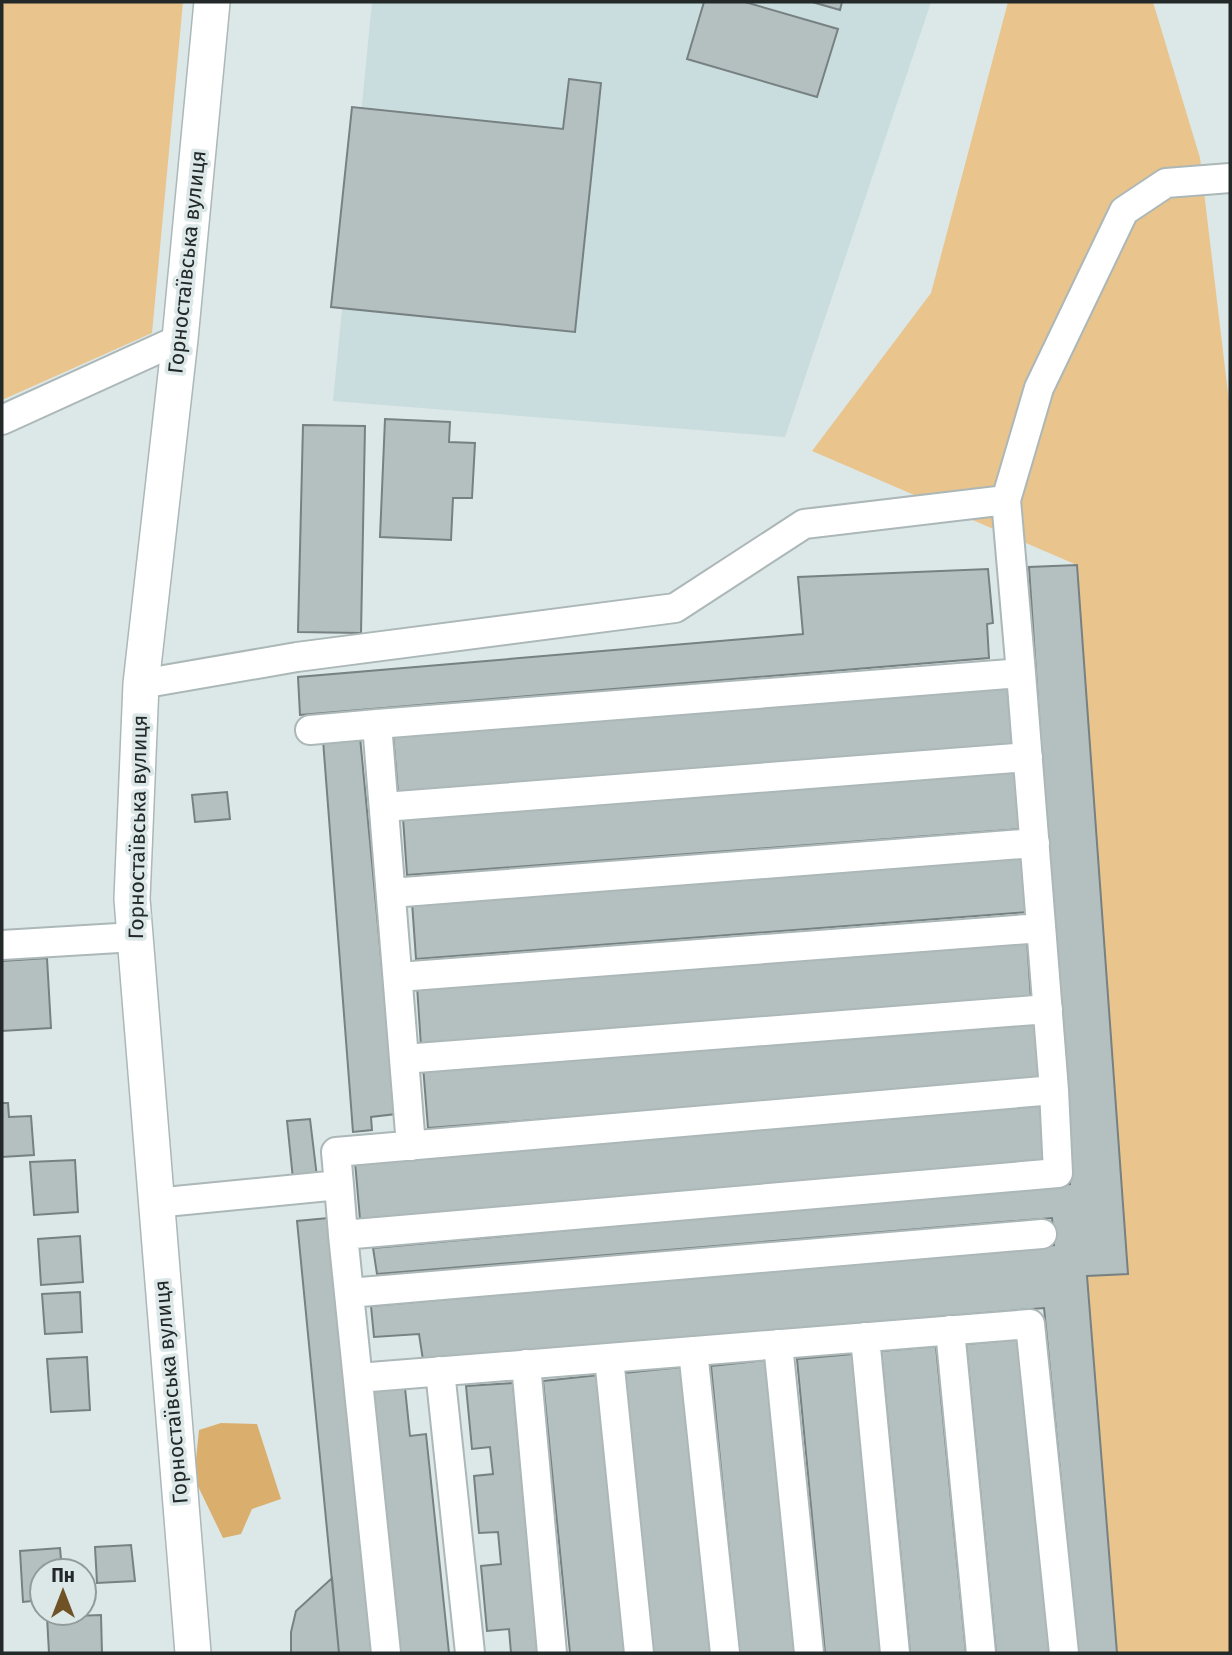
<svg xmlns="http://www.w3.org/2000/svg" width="1232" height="1655" font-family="'Fira Sans',sans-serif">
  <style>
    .built { fill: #c9dcde }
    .green { fill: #e9c48c }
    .forest { fill: #daaf6e }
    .building { fill: #b4bfc0; stroke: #778182; stroke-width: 2 }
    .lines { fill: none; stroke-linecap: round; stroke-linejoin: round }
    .minor-casing { stroke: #acb7b8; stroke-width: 32 }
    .major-casing { stroke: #acb7b8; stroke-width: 38 }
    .minor { stroke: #fff; stroke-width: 28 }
    .major { stroke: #fff; stroke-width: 35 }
    .labels { text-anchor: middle; stroke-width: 7; stroke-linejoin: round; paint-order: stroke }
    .street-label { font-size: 21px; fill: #232828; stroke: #dce7e8 }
  </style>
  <rect width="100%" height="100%" fill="#dce7e8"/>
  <path class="built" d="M 372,2 L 931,2 L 785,437 L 333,401 Z"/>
  <path class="green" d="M 2,2 L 183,2 L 152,333 L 2,400 Z
    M 1008,2 L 1153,2 L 1200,158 L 1230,410 L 1230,1653 L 1117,1653 L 1087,1276 L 1128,1274 L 1077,565 L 812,451 L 931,293 Z"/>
  <path class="forest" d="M 221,1423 L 257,1424 L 281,1499 L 252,1509 L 241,1534 L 223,1538 L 194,1478 L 199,1430 Z"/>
  <path class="building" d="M 704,2 L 745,2 L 838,29 L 817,97 L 687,59 Z
    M 812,2 L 842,2 L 840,10 Z
    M 569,79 L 601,83 L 575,332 L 331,307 L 352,107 L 563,129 Z
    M 385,419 L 450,422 L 449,442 L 475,443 L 472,498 L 453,498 L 451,540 L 380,537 Z
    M 303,425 L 365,426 L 361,633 L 298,632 Z
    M 1077,565 L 1128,1274 L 1087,1276 L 1117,1653 L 1078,1653 L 1044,1308 L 423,1360 L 419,1334 L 374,1337 L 371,1306 L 1054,1245 L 1052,1218 L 377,1274 L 373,1248 L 1070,1184 L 1029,567 Z
    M 988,569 L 993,623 L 987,624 L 989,658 L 300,715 L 298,677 L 803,634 L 798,577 Z
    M 1017,685 L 1021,743 L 398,793 L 393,735 Z
    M 360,737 L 396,1114 L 371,1117 L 372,1130 L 353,1132 L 323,740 Z
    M 1018,771 L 1022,829 L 407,875 L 403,818 Z
    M 227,792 L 230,819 L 195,822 L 192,795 Z
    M 1024,855 L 1028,912 L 416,959 L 412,902 Z
    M 1027,939 L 1031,999 L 421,1046 L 417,986 Z
    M 47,958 L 51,1028 L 2,1031 L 2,961 Z
    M 1036,1021 L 1040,1082 L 428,1128 L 423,1066 Z
    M 2,1103 L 8,1103 L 9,1117 L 31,1116 L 34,1155 L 2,1157 Z
    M 1040,1105 L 1045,1162 L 360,1219 L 355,1162 Z
    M 310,1119 L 317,1177 L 293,1179 L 287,1121 Z
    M 75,1160 L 78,1212 L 34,1215 L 30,1162 Z
    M 328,1218 L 375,1653 L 339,1653 L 297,1221 Z
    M 80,1236 L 83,1282 L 41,1285 L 38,1239 Z
    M 80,1292 L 82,1332 L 45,1334 L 42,1294 Z
    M 1020,1339 L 1050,1653 L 996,1653 L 966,1344 Z
    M 936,1346 L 966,1653 L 910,1653 L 881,1351 Z
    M 853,1354 L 881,1653 L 825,1653 L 797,1359 Z
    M 87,1357 L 90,1410 L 51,1412 L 47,1359 Z
    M 766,1360 L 795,1653 L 739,1653 L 711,1366 Z
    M 682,1367 L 711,1653 L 653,1653 L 624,1373 Z
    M 599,1375 L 627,1653 L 570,1653 L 543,1381 Z
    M 513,1383 L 538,1653 L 511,1653 L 509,1629 L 487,1631 L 481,1566 L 501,1564 L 498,1532 L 479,1533 L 474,1476 L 493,1474 L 490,1447 L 472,1449 L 466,1386 Z
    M 405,1388 L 410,1436 L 426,1434 L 449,1653 L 399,1653 L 372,1391 Z
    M 131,1545 L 135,1581 L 97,1583 L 95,1547 Z
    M 60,1548 L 62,1571 L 42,1571 L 42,1600 L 23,1602 L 20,1551 Z
    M 332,1578 L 339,1653 L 291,1653 L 291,1632 L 296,1611 Z
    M 101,1615 L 102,1653 L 49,1653 L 47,1617 Z"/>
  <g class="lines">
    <g class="minor-casing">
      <path id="minor" d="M 2,420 L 180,339
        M 1006,500 L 1021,673
        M 141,684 L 297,657 L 675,608 L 804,524 L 1006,500 L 1039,388 L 1124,211 L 1166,183 L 1230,178
        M 310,730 L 377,724
        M 384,807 L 1028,757
        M 391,893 L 1035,843
        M 2,945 L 135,937
        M 398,977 L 1041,928
        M 404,1059 L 1048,1009
        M 411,1146 L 377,724 L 1021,673 L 1054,1090
        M 155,1203 L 339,1185 L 336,1152 L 1054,1090 L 1058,1173 L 343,1235 L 339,1185
        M 343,1235 L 386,1653
        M 349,1293 L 1042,1234
        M 950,1330 L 981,1653
        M 865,1337 L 895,1653
        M 778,1344 L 809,1653
        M 693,1351 L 725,1653
        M 609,1358 L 639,1653
        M 526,1364 L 552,1653
        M 440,1371 L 470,1653
        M 358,1378 L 1030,1324 L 1064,1653"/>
    </g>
    <g class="major-casing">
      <path id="major" d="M 193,1653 L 132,899 L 141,684 L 180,339 L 212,2"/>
    </g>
    <use href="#minor" class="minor"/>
    <use href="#major" class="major"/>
  </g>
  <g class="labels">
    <g class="street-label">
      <text transform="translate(187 262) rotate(-84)" y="7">Горностаївська вулиця</text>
      <text transform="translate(138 827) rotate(-89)" y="7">Горностаївська вулиця</text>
      <text transform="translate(171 1392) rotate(-95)" y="7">Горностаївська вулиця</text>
    </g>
  </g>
  <rect width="1232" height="1655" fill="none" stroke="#232828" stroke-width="7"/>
  <g transform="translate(63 1592)"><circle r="33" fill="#dce7e8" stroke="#929b9b" stroke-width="2"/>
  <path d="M0-5L12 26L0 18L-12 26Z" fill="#6f5326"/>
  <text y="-10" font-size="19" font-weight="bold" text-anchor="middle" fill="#232828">Пн</text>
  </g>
</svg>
